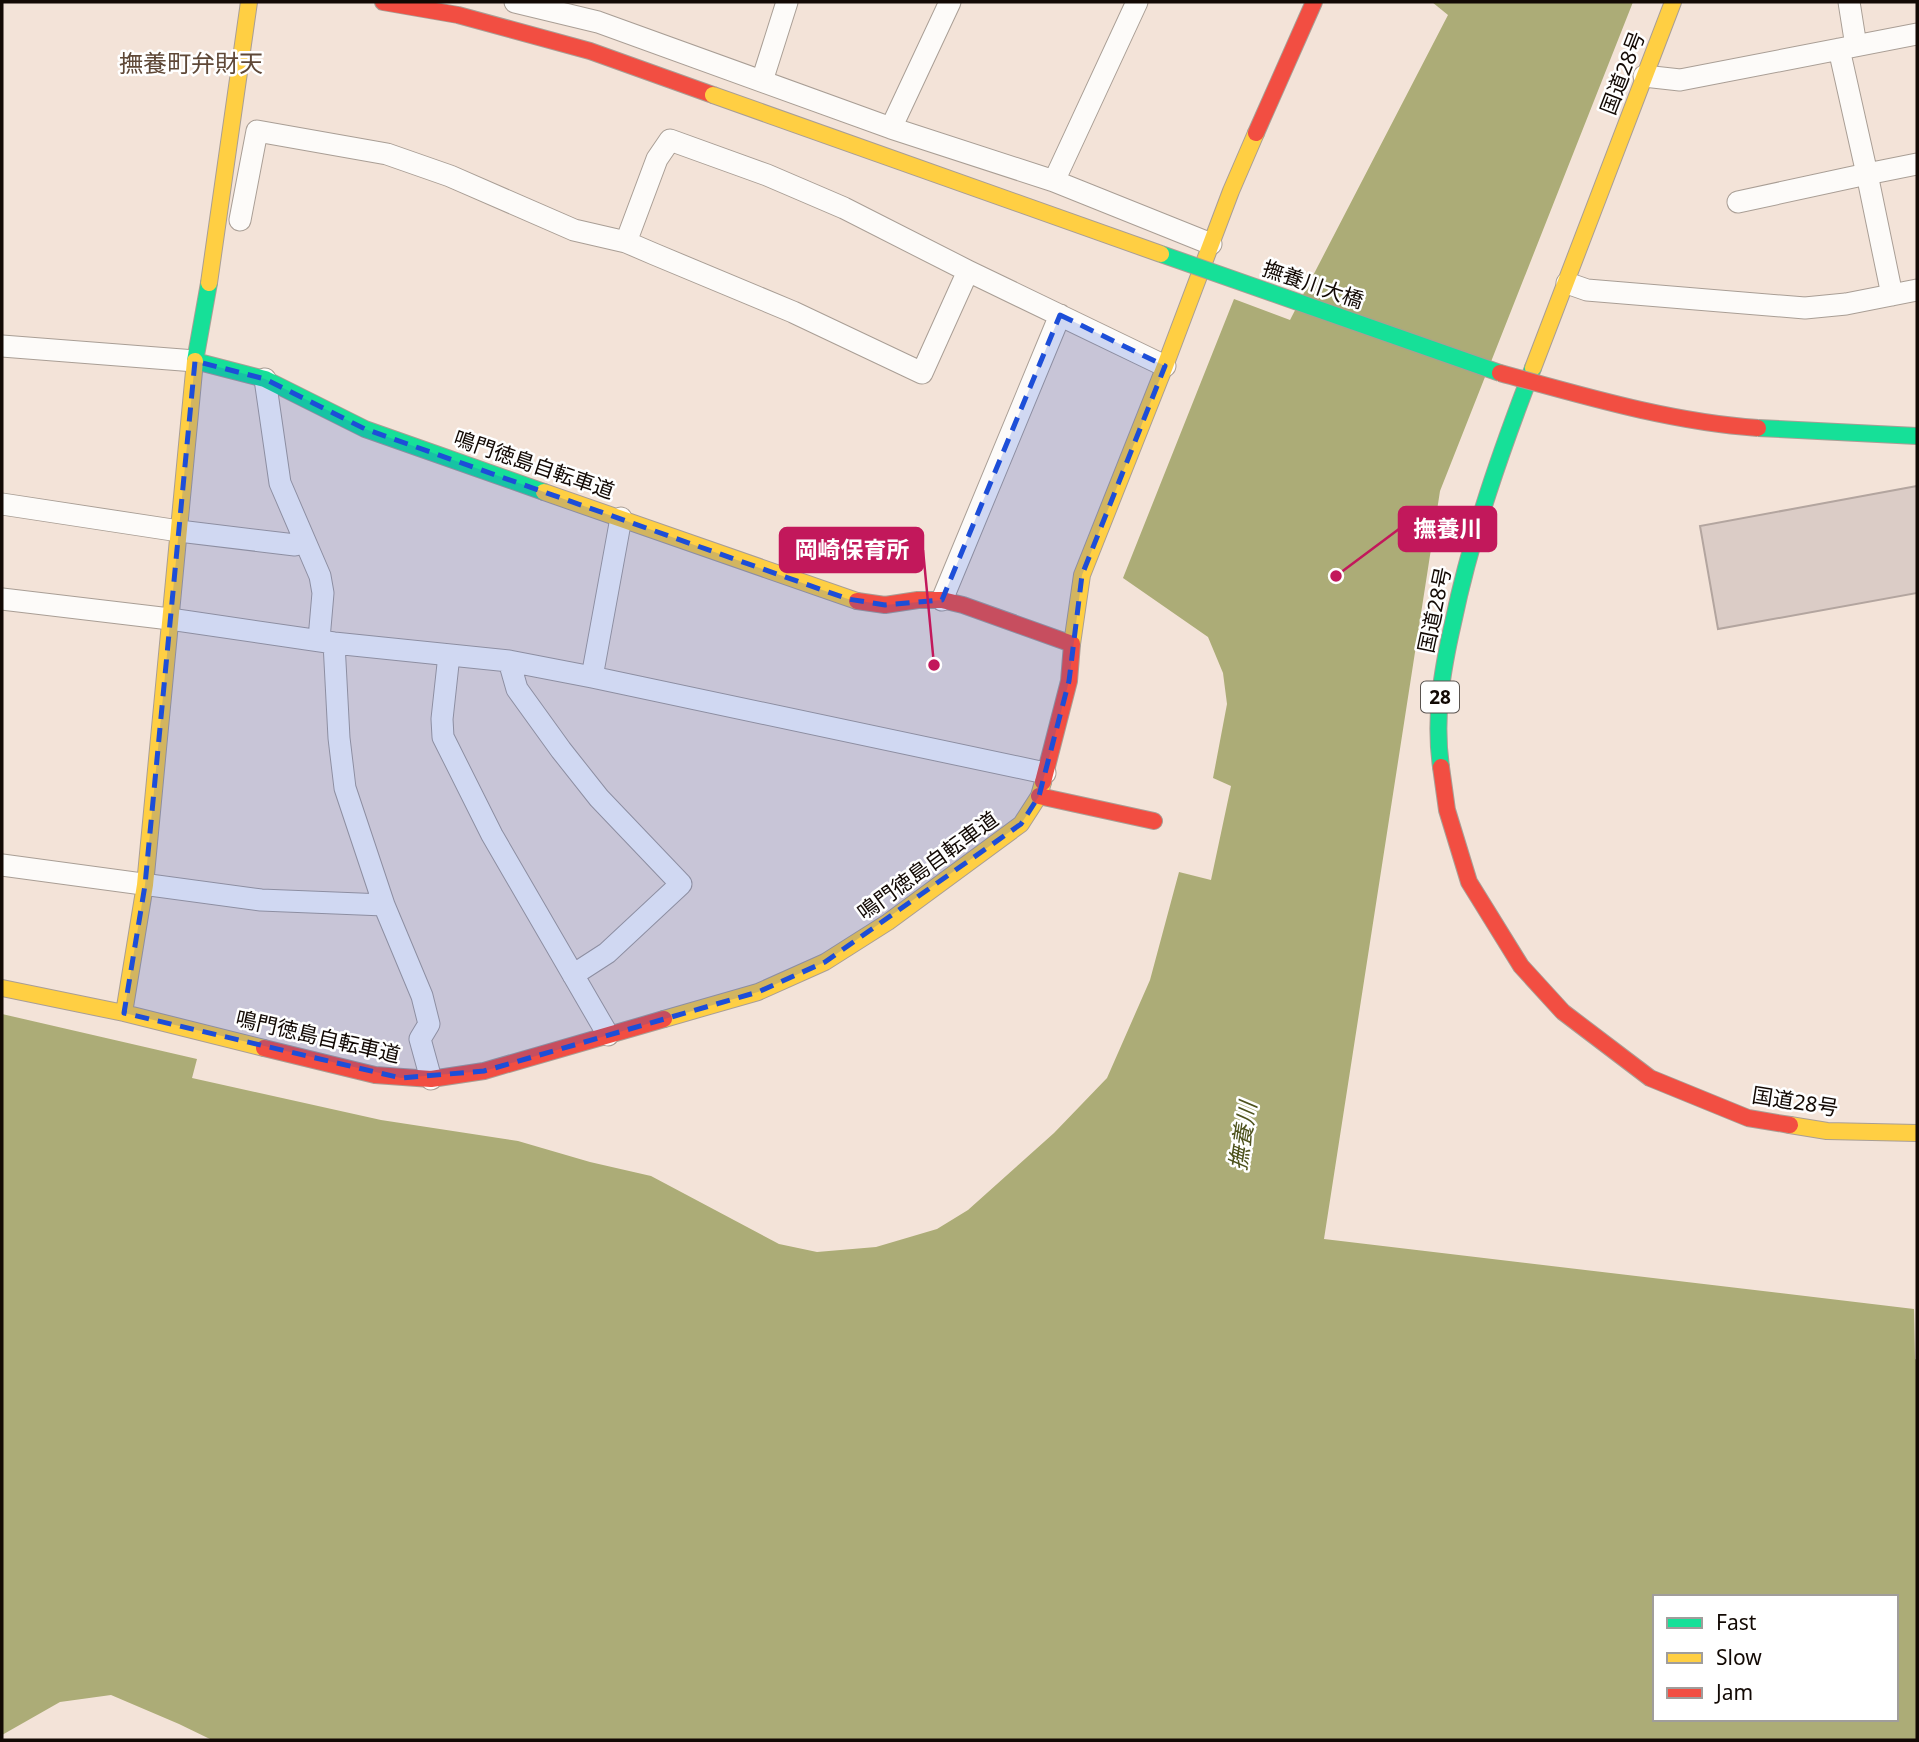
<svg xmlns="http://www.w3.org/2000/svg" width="1919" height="1742" font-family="'Noto Sans','Noto Sans JP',sans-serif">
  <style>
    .water { fill: #acac77; fill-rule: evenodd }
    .building { fill: #dbccc6; stroke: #b3a59f; stroke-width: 2 }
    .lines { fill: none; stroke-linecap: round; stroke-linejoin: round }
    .street-casing { stroke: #a99e95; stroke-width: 23 }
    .fast-casing { stroke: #a99e95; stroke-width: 18 }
    .slow-casing { stroke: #a99e95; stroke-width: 18 }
    .jam-casing { stroke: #a99e95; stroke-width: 18 }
    .street { stroke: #fdfbf9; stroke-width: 21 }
    .fast { stroke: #16e098; stroke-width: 16 }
    .slow { stroke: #ffcf43; stroke-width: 16 }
    .jam { stroke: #f24e42; stroke-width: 16 }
    .fast-bridge-casing { stroke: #a99e95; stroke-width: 18; stroke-linecap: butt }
    .slow-bridge-casing { stroke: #a99e95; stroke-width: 18; stroke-linecap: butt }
    .jam-bridge-casing { stroke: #a99e95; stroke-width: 18; stroke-linecap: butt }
    .fast-bridge { stroke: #16e098; stroke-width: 16 }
    .slow-bridge { stroke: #ffcf43; stroke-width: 16 }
    .jam-bridge { stroke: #f24e42; stroke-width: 16 }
    .marked { fill: #1d4ed8; fill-opacity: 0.2; stroke: #1d4ed8; stroke-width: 5; stroke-dasharray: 14 9; stroke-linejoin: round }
    .labels { text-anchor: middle; stroke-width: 5; stroke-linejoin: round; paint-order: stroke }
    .shield { fill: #fff; stroke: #59534f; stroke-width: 2 }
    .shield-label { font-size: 19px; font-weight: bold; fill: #120904 }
    .street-label { font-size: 21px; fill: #120904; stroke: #fff }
    .water-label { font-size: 23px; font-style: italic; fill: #4e521d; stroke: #fff }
    .quarter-label { font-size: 24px; fill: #5f4837; stroke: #fff }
    .leader { fill: none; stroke: #c2185b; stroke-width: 2.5 }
    .callout-dot { fill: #c2185b; stroke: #fff; stroke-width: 2.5 }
    .callout { fill: #c2185b; stroke: #c2185b; stroke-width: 2.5 }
    .callout-label { font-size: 23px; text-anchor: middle; font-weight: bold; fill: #fff }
  </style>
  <rect width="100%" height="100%" fill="#f3e3d8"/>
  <path class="water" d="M 1432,2 L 1633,2 L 1440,491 L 1324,1239 L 1914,1309 L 1915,1359 L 1917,1360 L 1917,1740 L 212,1740 L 179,1724 L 111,1695 L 60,1702 L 2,1735 L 2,1014 L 197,1059 L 192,1078 L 381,1120 L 518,1141 L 590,1162 L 651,1176 L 779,1244 L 817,1252 L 876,1247 L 937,1229 L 968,1210 L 1054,1133 L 1107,1078 L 1150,980 L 1179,872 L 1211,880 L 1231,786 L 1213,778 L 1227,704 L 1223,673 L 1208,637 L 1123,578 L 1234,299 L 1290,320 L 1448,15 ZM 1655,1597 L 1896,1597 L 1896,1719 L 1655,1719 Z"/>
  <path class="building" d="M 1917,486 L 1917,593 L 1718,629 L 1700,526 Z"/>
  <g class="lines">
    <g class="street-casing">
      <path id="street" d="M 515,2 L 598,22 L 891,128 L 1054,181 L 1211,244
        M 1849,2 L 1856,46
        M 1644,76 L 1680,80 L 1917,34
        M 762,81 L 787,2
        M 891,128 L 950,2
        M 1054,181 L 1137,2
        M 1738,202 L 1867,174 L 1839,49
        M 240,220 L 257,131 L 387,154 L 450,176 L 574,230 L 626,242 L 654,254 L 793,312 L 922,373 L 968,271
        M 626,242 L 657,159 L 670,140 L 767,175 L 844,208 L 968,271 L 1165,366
        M 1567,283 L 1587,290 L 1805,308 L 1846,304 L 1917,290
        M 1892,295 L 1867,174 L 1917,164
        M 2,346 L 195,361
        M 265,379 L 280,483 L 320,576 L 323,593 L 319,639
        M 2,504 L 179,531 L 295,545 L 303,539
        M 2,599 L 170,619 L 334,643 L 509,661 L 592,677 L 1045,773
        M 942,600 L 1060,315
        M 334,643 L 339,738 L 345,788 L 384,905 L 422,996 L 429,1024 L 420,1039 L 431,1079
        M 449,655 L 442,719 L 443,737 L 492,835 L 608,1035
        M 509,661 L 517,689 L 561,750 L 599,798 L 681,884 L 607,953 L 573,975
        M 592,677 L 621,518
        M 2,865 L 261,900 L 384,905"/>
    </g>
    <g class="fast-casing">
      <path id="fast" d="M 209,283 L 195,361 L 265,379 L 365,429 L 544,492
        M 1441,767 C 1434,718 1442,671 1453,623 C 1471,536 1501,451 1533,368"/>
    </g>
    <g class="slow-casing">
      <path id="slow" d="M 209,283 L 249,2
        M 1533,368 L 1673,2
        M 544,492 L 857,601
        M 1072,644 L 1082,575 L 1165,366 L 1231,191 L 1256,133
        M 2,988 L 124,1013 L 264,1048
        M 124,1013 L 145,885 L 195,361
        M 664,1019 L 758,992 L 825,962 L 888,922 L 1021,824 L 1039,796 L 1043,782
        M 1790,1125 L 1827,1131 L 1917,1133"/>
    </g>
    <g class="jam-casing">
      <path id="jam" d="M 383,2 L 458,15 L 590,51 L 713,95
        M 1256,133 L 1314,2
        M 857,601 L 885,605 L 918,600 L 942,600 L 963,605 L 1072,644 L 1069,681 L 1043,782
        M 1441,767 L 1447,810 L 1469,882 L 1521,966 L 1563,1012 L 1650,1078 L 1748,1118 L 1790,1125
        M 1039,796 L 1154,821
        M 264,1048 L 375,1075 L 431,1079 L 484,1071 L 664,1019"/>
    </g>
    <use href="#street" class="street"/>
    <use href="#fast" class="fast"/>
    <use href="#slow" class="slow"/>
    <use href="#jam" class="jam"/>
    <g class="fast-bridge-casing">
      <path id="fast-bridge" d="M 1161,254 L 1500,373
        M 1758,428 L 1917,436"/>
    </g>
    <g class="slow-bridge-casing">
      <path id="slow-bridge" d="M 713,95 L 1161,254"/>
    </g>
    <g class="jam-bridge-casing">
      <path id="jam-bridge" d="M 1500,373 C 1584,396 1670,422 1758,428"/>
    </g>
    <use href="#fast-bridge" class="fast-bridge"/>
    <use href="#slow-bridge" class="slow-bridge"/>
    <use href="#jam-bridge" class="jam-bridge"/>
  </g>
  <path class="marked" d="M 1060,315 L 1165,366 L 1082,575 L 1069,681 L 1039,796 L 1021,824 L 825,962 L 758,992 L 484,1071 L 401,1078 L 124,1013 L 145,885 L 195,361 L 265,379 L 365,429 L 848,599 L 885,605 L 942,600 Z"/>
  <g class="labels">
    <rect class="shield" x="1421" y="681.5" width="38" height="31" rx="5"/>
    <g class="shield-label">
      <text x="1440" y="704">28</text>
    </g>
    <g class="street-label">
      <text transform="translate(1623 73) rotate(-69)" y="7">国道28号</text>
      <text transform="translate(1313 285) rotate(19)" y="7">撫養川大橋</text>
      <text transform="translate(534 465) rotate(19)" y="7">鳴門徳島自転車道</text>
      <text transform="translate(1435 610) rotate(-78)" y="7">国道28号</text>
      <text transform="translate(928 866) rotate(-36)" y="7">鳴門徳島自転車道</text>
      <text transform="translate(318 1037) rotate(13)" y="7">鳴門徳島自転車道</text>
      <text transform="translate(1795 1102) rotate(9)" y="7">国道28号</text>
    </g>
    <g class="water-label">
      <text transform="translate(1243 1136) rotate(-81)" y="8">撫養川</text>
    </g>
    <g class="quarter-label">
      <text x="191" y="72">撫養町弁財天</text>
    </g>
  </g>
  <path class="leader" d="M1336 576L1399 529M934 665L923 550"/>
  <g class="callout-dot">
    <circle cx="1336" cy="576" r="7"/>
    <circle cx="934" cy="665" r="7"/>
  </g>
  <g class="callout">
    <rect x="1399" y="507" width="97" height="44" rx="7"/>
    <rect x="780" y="528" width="143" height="44" rx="7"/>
  </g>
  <g class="callout-label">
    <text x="1448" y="537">撫養川</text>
    <text x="852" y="558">岡崎保育所</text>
  </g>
  <rect width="1919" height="1742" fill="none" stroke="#120904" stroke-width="7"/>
  <rect x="1653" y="1595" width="245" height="126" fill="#ffffff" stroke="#a09d9b" stroke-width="2"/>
  <rect x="1667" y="1618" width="35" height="10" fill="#16e098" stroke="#a09d9b" stroke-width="2"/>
  <text x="1716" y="1630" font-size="21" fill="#120904">Fast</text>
  <rect x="1667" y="1653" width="35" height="10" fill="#ffcf43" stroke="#a09d9b" stroke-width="2"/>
  <text x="1716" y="1665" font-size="21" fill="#120904">Slow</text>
  <rect x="1667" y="1688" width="35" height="10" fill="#f24e42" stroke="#a09d9b" stroke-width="2"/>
  <text x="1716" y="1700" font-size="21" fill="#120904">Jam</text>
</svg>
